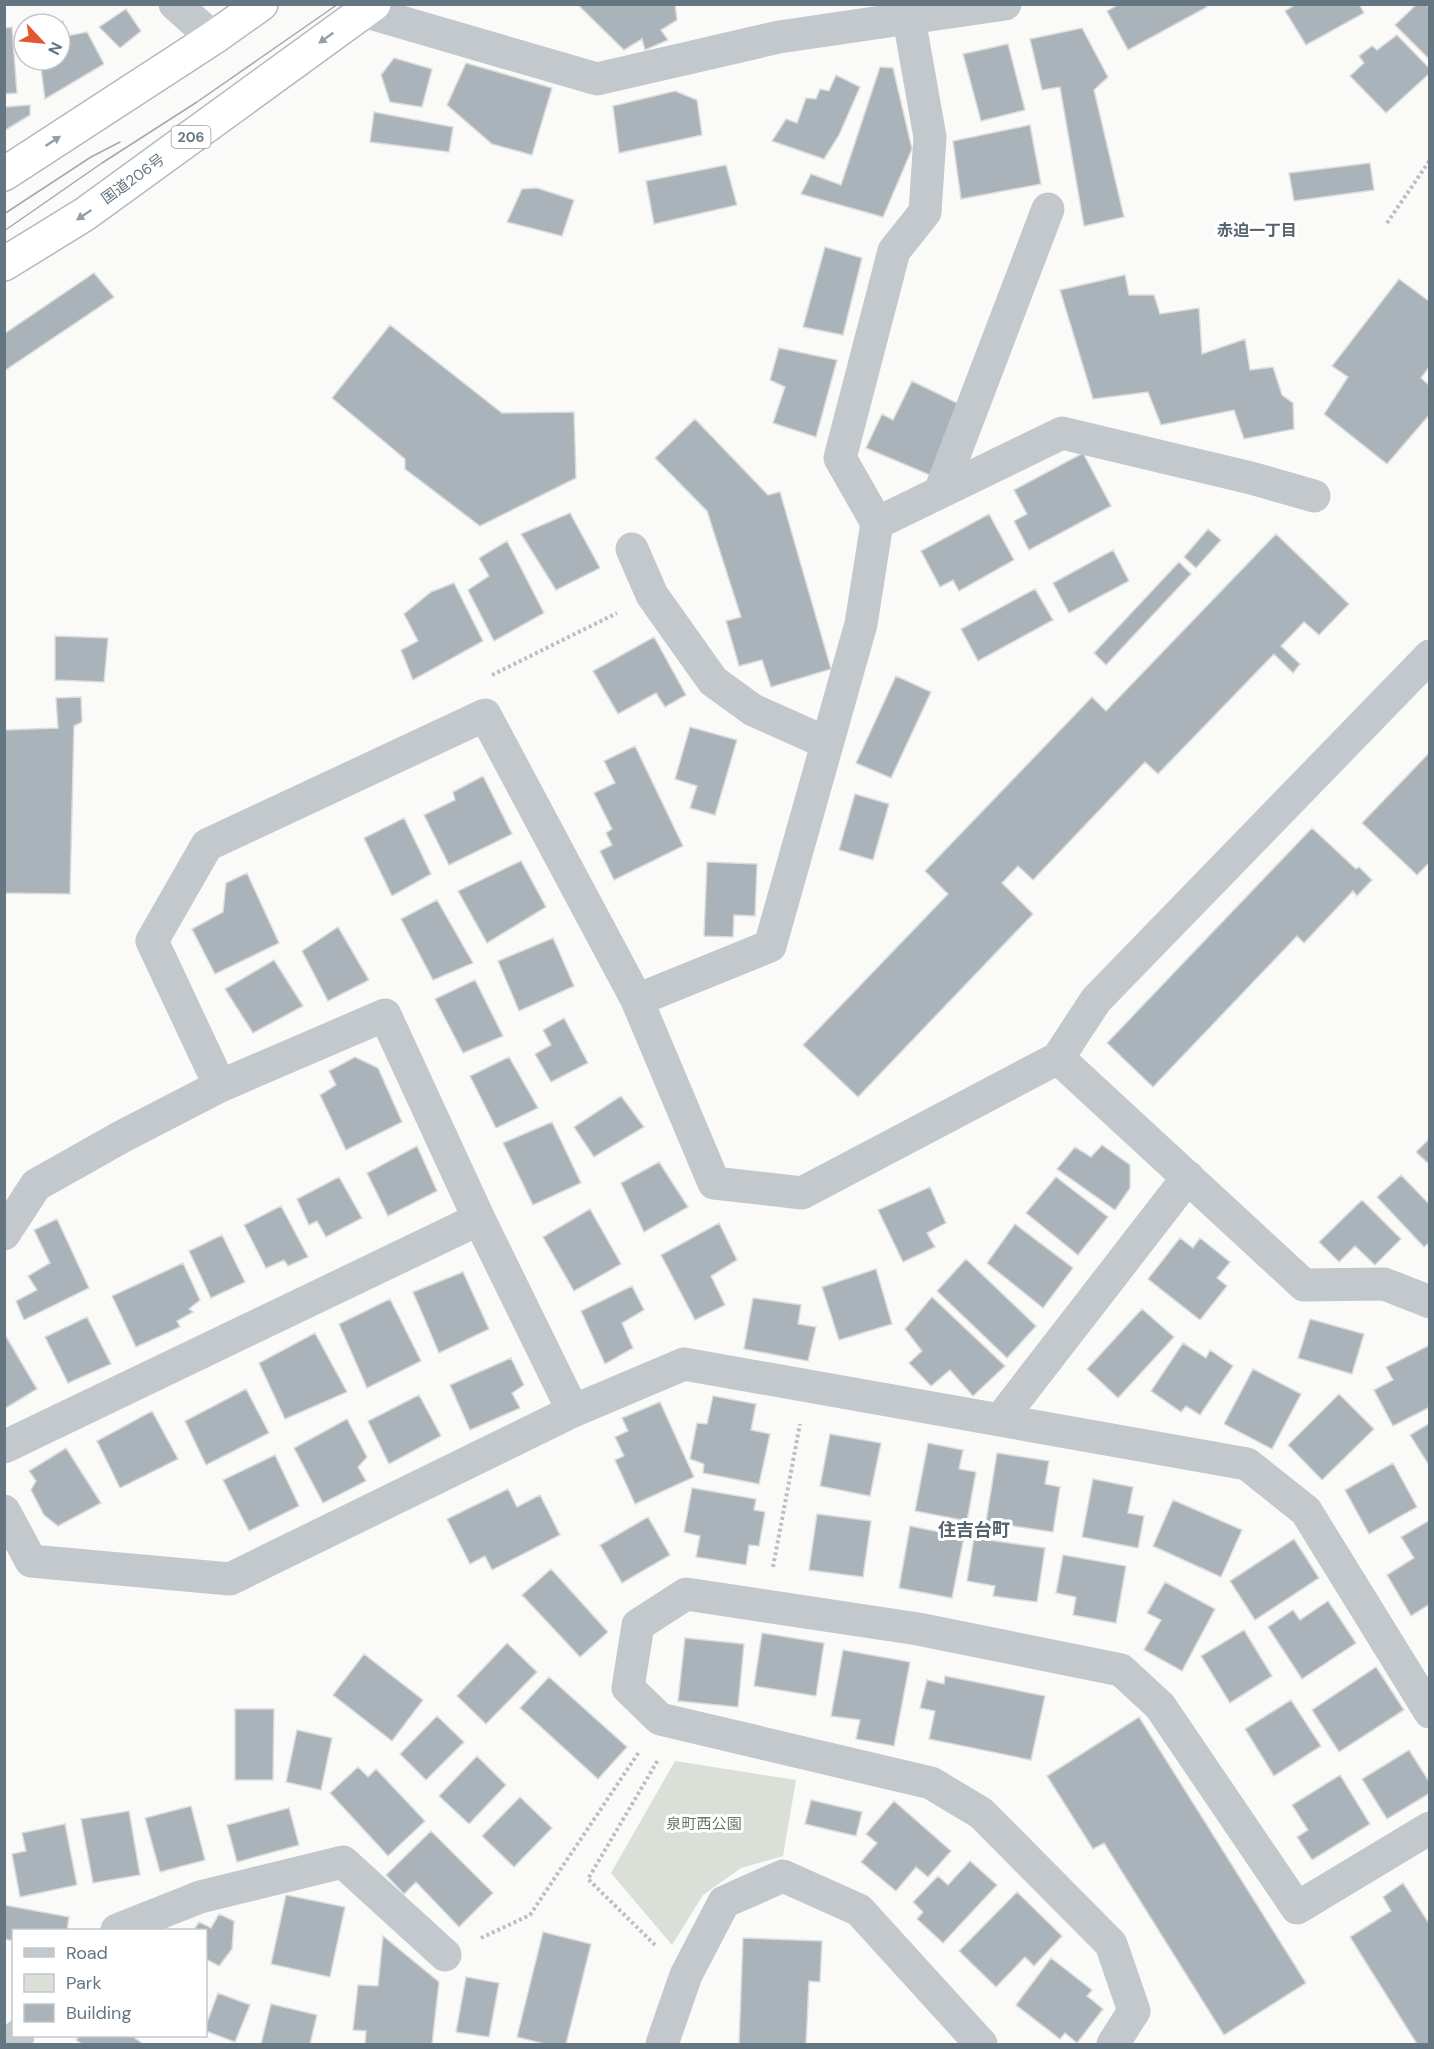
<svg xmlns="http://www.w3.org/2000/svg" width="1434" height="2049" font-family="'DM Sans','Noto Sans JP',sans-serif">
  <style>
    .green { fill: #dadfd7 }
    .building { fill: #aab3b9; stroke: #dcdcda; stroke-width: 1.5 }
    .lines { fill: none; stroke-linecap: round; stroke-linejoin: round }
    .highway-casing { stroke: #b4b9bd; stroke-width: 36 }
    .path { stroke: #bbbfc2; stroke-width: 4; stroke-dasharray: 3 3; stroke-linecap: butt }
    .minor { stroke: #c3c8cc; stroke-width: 33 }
    .highway { stroke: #fff; stroke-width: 33 }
    .tram { stroke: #a2aab0; stroke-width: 1.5 }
    .oneway { fill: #939fa8 }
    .labels { text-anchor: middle; stroke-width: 6; stroke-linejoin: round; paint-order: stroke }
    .shield { fill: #fff; stroke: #939fa8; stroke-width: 1.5 }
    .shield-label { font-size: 14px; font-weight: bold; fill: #657683 }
    .street-label { font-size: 15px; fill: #657683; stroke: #fff }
    .park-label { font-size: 15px; fill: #687a64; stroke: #fff }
    .neighbourhood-label { font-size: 16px; font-weight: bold; fill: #57646e; stroke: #fff }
    .quarter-label { font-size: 18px; font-weight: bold; fill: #57646e; stroke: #fff }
  </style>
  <rect width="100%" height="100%" fill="#fafaf8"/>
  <path class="green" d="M 675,1761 L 796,1780 L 783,1856 L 741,1868 L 703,1895 L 672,1945 L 611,1873 Z"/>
  <path class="building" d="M 577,4 L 675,4 L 677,20 L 661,30 L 668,40 L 645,50 L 642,39 L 624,50 Z
    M 1119,4 L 1205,4 L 1207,7 L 1128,50 L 1107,11 Z
    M 1296,4 L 1359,4 L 1364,13 L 1306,45 L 1285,11 Z
    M 1417,4 L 1426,4 L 1430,9 L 1430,60 L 1395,25 Z
    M 126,9 L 141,31 L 120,48 L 99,27 Z
    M 63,21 L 67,36 L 87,32 L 104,64 L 45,99 L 40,60 L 60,60 L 60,24 L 48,24 Z
    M 12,27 L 17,93 L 4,94 L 4,28 Z
    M 1082,28 L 1108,77 L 1094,90 L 1124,217 L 1084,226 L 1060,87 L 1042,90 L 1030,39 Z
    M 1397,35 L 1430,69 L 1430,73 L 1386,113 L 1350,76 L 1364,63 L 1359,56 L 1372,46 L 1377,50 Z
    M 1008,44 L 1025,110 L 981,121 L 963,54 Z
    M 394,58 L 432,69 L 422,107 L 390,102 L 381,75 Z
    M 466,63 L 552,88 L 532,155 L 492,144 L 447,105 Z
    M 880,67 L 893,68 L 912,149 L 883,217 L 801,194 L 811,174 L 841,185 Z
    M 836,75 L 860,87 L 839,135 L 824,159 L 772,141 L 786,119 L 797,123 L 806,98 L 816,99 L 820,89 L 829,91 Z
    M 675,91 L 697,100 L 702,135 L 619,153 L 613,106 Z
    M 30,105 L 30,115 L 4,131 L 4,107 Z
    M 374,112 L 453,127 L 449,152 L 370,142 Z
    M 1030,125 L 1041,184 L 961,199 L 953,141 Z
    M 1370,163 L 1374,190 L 1294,201 L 1289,173 Z
    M 726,165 L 737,205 L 654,224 L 646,181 Z
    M 537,188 L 574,200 L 562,236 L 507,222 L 522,189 Z
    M 825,247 L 862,258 L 843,335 L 803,327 Z
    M 94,273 L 114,297 L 4,371 L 4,334 Z
    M 1125,275 L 1129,295 L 1154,295 L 1160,314 L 1199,308 L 1202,354 L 1245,339 L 1250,370 L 1273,367 L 1282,395 L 1293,403 L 1294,429 L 1244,439 L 1234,410 L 1161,425 L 1148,392 L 1093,399 L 1060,290 Z
    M 1399,279 L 1430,302 L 1430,366 L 1421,378 L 1430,386 L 1430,414 L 1387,464 L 1324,414 L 1348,377 L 1332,366 Z
    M 390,325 L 502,413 L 574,412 L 576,478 L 480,526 L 405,469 L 405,459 L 332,398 Z
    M 779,348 L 837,360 L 816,437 L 773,423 L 785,387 L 770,380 Z
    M 912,381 L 959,404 L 930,475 L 866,448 L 882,414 L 893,420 Z
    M 695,419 L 768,495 L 780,492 L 831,669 L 771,687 L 762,660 L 739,666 L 726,621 L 741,617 L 707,511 L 655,458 Z
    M 1083,453 L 1111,506 L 1029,550 L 1014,521 L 1027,514 L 1014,490 Z
    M 570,513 L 600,568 L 556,590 L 521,534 Z
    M 989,514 L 1014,560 L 959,591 L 953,580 L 940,587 L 921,551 Z
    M 1208,529 L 1221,540 L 1196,568 L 1184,557 Z
    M 1276,534 L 1349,604 L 1319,635 L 1304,622 L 1281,646 L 1300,664 L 1293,673 L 1274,654 L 1158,774 L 1145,762 L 1033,880 L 1018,866 L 1002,883 L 1033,914 L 858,1097 L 803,1045 L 948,894 L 925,871 L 1092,697 L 1106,711 Z
    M 507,541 L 544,613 L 494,641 L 468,590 L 489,576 L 479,558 Z
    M 1113,550 L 1129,581 L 1069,613 L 1053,583 Z
    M 1179,562 L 1191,574 L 1106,665 L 1094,653 Z
    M 454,583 L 483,641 L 413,680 L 401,650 L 418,641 L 404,614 L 431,592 Z
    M 1035,589 L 1053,620 L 978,661 L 961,629 Z
    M 55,636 L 108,638 L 104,682 L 55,680 Z
    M 654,637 L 686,695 L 665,707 L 656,693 L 618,714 L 593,671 Z
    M 896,676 L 931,692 L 891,778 L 856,763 Z
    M 81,697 L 82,722 L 74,726 L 70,894 L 4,893 L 4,730 L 58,728 L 56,698 Z
    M 690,727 L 737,740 L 715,815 L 690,808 L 697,786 L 675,779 Z
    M 635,746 L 683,846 L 614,880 L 600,851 L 612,845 L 606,833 L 612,829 L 594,793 L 615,783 L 604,761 Z
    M 1430,752 L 1430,862 L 1417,875 L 1362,823 Z
    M 483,776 L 512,834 L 449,865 L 424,815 L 455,800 L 453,792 Z
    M 855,794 L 889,804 L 873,860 L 839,850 Z
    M 404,818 L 431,874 L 392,896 L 364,838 Z
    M 1312,828 L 1356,869 L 1359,867 L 1372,880 L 1357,896 L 1353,891 L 1304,943 L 1297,936 L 1153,1087 L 1107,1043 Z
    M 521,861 L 546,907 L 487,943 L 458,891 Z
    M 707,862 L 757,864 L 755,916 L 734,915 L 733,937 L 704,936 Z
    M 247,873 L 279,943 L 215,974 L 192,929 L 223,912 L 226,883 Z
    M 437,900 L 473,963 L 433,980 L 401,919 Z
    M 338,927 L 369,980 L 328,1001 L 302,951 Z
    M 553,938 L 574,986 L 519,1011 L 498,961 Z
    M 274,960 L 303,1006 L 253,1033 L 225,989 Z
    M 475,980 L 503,1036 L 463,1053 L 435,999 Z
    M 564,1018 L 588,1063 L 551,1082 L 535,1054 L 551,1045 L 543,1030 Z
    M 355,1057 L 378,1068 L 402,1122 L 346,1150 L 320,1095 L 336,1085 L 329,1071 Z
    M 509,1057 L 538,1108 L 496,1128 L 470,1076 Z
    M 621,1096 L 644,1127 L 594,1157 L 574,1127 Z
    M 552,1122 L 581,1183 L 533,1205 L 503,1143 Z
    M 1430,1138 L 1430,1165 L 1416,1152 Z
    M 1102,1145 L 1130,1165 L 1130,1188 L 1115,1210 L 1057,1169 L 1075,1147 L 1091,1157 Z
    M 417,1146 L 437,1191 L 388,1216 L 367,1173 Z
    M 659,1162 L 688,1207 L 644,1232 L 621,1183 Z
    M 1401,1175 L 1430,1205 L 1430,1242 L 1424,1247 L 1377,1197 Z
    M 339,1177 L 362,1218 L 326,1237 L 317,1221 L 309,1225 L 297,1199 Z
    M 1056,1177 L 1108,1217 L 1078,1255 L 1026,1213 Z
    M 930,1187 L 946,1223 L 927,1233 L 935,1247 L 903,1262 L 878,1210 Z
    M 1362,1200 L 1401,1239 L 1375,1265 L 1355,1246 L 1339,1262 L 1319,1242 Z
    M 281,1206 L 308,1257 L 288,1266 L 284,1260 L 266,1268 L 244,1225 Z
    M 590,1209 L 621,1264 L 574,1291 L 543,1237 Z
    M 57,1219 L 89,1288 L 24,1320 L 16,1301 L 37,1290 L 28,1276 L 50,1263 L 34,1230 Z
    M 719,1223 L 737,1260 L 711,1276 L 725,1305 L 695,1320 L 661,1255 Z
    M 1015,1224 L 1073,1268 L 1043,1308 L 987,1263 Z
    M 222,1235 L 245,1282 L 211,1298 L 189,1251 Z
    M 1180,1238 L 1193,1248 L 1200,1238 L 1230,1262 L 1217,1278 L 1227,1286 L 1200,1320 L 1148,1279 Z
    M 966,1259 L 1036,1326 L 1007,1358 L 937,1291 Z
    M 183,1263 L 200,1300 L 189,1309 L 193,1312 L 177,1321 L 180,1327 L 136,1347 L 112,1296 Z
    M 876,1269 L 892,1324 L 839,1340 L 822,1287 Z
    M 463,1272 L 489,1329 L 439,1353 L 413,1292 Z
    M 632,1286 L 644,1310 L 622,1323 L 633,1348 L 605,1364 L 581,1311 Z
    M 932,1297 L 1005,1366 L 973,1396 L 950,1370 L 931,1386 L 909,1363 L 922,1351 L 905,1329 Z
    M 753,1298 L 801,1305 L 798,1324 L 816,1327 L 808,1361 L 744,1349 Z
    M 390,1299 L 421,1361 L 367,1388 L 339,1324 Z
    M 1142,1309 L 1174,1337 L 1118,1398 L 1087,1369 Z
    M 87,1317 L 111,1364 L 68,1383 L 45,1337 Z
    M 1310,1319 L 1364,1334 L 1352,1374 L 1298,1358 Z
    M 4,1333 L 37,1389 L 4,1409 Z
    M 315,1333 L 347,1392 L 285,1419 L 259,1363 Z
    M 1183,1343 L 1206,1358 L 1210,1350 L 1233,1366 L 1200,1415 L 1186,1406 L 1181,1412 L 1151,1391 Z
    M 1430,1345 L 1430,1407 L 1393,1426 L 1374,1390 L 1393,1380 L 1386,1367 Z
    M 511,1358 L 524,1385 L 512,1393 L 520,1408 L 470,1430 L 450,1385 Z
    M 1253,1369 L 1301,1394 L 1272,1449 L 1224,1424 Z
    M 246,1389 L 269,1433 L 206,1465 L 185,1421 Z
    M 1339,1394 L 1374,1429 L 1322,1480 L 1288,1445 Z
    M 419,1395 L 441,1436 L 389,1464 L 368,1421 Z
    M 713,1396 L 756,1404 L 751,1430 L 770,1434 L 759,1484 L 703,1473 L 704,1464 L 690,1459 L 697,1423 L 707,1424 Z
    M 660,1402 L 694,1477 L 635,1504 L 615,1460 L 624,1456 L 615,1437 L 628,1431 L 622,1418 Z
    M 152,1411 L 178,1459 L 120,1488 L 97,1441 Z
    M 347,1419 L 367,1457 L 358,1467 L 366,1481 L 323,1503 L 294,1448 Z
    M 1430,1423 L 1430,1467 L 1410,1435 Z
    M 830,1434 L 881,1443 L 870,1496 L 820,1486 Z
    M 928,1443 L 963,1450 L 959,1469 L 976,1472 L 967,1521 L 915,1511 Z
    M 66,1448 L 101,1503 L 58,1526 L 44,1515 L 31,1490 L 36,1481 L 29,1471 Z
    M 997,1453 L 1049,1461 L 1045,1484 L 1060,1487 L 1053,1532 L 986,1522 Z
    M 275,1455 L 299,1506 L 249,1531 L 223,1480 Z
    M 1393,1463 L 1417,1507 L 1369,1534 L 1345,1490 Z
    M 1093,1479 L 1133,1487 L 1128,1513 L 1144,1516 L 1138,1548 L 1082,1537 Z
    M 692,1488 L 756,1499 L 754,1510 L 765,1512 L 759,1546 L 749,1545 L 746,1565 L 696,1557 L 700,1536 L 684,1532 Z
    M 508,1489 L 517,1507 L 540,1495 L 560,1535 L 492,1570 L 485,1556 L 470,1564 L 447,1519 Z
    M 1173,1500 L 1242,1530 L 1221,1577 L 1153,1546 Z
    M 817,1514 L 871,1521 L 863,1577 L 809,1570 Z
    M 648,1517 L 670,1555 L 622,1583 L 600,1545 Z
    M 1430,1520 L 1430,1604 L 1411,1616 L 1387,1575 L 1414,1558 L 1401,1537 Z
    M 910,1526 L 964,1537 L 952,1598 L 899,1588 Z
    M 974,1538 L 1045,1548 L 1037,1602 L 993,1596 L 995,1586 L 967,1581 Z
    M 1294,1539 L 1319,1578 L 1255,1620 L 1230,1581 Z
    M 1063,1555 L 1126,1566 L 1116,1623 L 1073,1615 L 1076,1597 L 1056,1593 Z
    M 551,1569 L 608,1632 L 580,1657 L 522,1595 Z
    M 1165,1582 L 1215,1609 L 1182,1671 L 1144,1650 L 1161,1620 L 1147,1613 Z
    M 1328,1601 L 1356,1643 L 1302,1679 L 1268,1627 L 1293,1610 L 1300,1620 Z
    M 1244,1630 L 1272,1676 L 1230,1703 L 1201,1656 Z
    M 762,1633 L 824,1643 L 816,1696 L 754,1686 Z
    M 685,1638 L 744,1644 L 738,1707 L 678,1701 Z
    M 507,1643 L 537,1672 L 486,1724 L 457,1696 Z
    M 843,1650 L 910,1662 L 894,1746 L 856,1739 L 860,1720 L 831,1716 Z
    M 364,1654 L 423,1700 L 392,1741 L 333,1695 Z
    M 1376,1667 L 1404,1710 L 1339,1752 L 1312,1710 Z
    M 945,1676 L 1045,1696 L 1031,1760 L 929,1739 L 935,1711 L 920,1708 L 927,1680 L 944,1684 Z
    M 549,1677 L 627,1747 L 598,1779 L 520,1708 Z
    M 1291,1700 L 1321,1746 L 1274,1776 L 1245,1729 Z
    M 235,1709 L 274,1709 L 273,1780 L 235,1780 Z
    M 437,1716 L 464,1742 L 426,1780 L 400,1754 Z
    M 1139,1717 L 1306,1983 L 1224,2035 L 1104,1843 L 1093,1849 L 1047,1776 Z
    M 297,1730 L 332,1738 L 321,1790 L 286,1782 Z
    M 1409,1750 L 1430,1783 L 1430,1793 L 1387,1819 L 1362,1779 Z
    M 477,1756 L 506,1785 L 469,1824 L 439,1796 Z
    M 358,1767 L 368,1777 L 376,1769 L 425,1821 L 388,1856 L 330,1793 Z
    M 1340,1775 L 1370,1824 L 1312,1860 L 1297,1837 L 1308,1830 L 1292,1805 Z
    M 520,1797 L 552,1828 L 514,1867 L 482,1836 Z
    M 811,1800 L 862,1812 L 856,1836 L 805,1824 Z
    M 894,1801 L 951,1851 L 928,1877 L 916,1867 L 896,1891 L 861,1862 L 877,1843 L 866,1834 Z
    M 191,1806 L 205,1860 L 160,1872 L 145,1818 Z
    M 289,1808 L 299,1845 L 237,1862 L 227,1825 Z
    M 129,1811 L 140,1875 L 93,1883 L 81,1819 Z
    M 65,1824 L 77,1885 L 20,1897 L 12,1854 L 26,1851 L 22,1833 Z
    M 431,1831 L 493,1893 L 459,1927 L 416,1882 L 404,1894 L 386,1875 Z
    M 970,1861 L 997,1885 L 943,1943 L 917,1919 L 923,1912 L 913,1902 L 938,1876 L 948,1885 Z
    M 1403,1883 L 1430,1925 L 1430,2044 L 1417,2044 L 1350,1937 L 1391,1911 L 1383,1897 Z
    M 1017,1892 L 1062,1936 L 1034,1966 L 1025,1957 L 996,1987 L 959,1951 Z
    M 286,1895 L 345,1907 L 330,1977 L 271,1964 Z
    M 4,1905 L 69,1917 L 67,1930 L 14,1930 L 14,1941 L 4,1939 Z
    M 219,1914 L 234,1921 L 232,1949 L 219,1966 L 206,1959 L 206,1930 L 194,1930 L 199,1922 L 211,1928 Z
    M 543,1932 L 591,1944 L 566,2044 L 545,2044 L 517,2037 Z
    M 383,1936 L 439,1982 L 432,2044 L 365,2044 L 366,2031 L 353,2030 L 358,1985 L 378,1986 Z
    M 743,1938 L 822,1941 L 820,1982 L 809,1981 L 806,2044 L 739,2044 Z
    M 1051,1958 L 1092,1990 L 1087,1996 L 1103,2009 L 1077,2043 L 1065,2033 L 1060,2039 L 1016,2005 Z
    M 466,1977 L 499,1983 L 489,2037 L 456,2032 Z
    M 218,1993 L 250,2005 L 235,2042 L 206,2031 L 206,2025 Z
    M 271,2004 L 317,2015 L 310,2044 L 261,2044 Z
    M 80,2036 L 132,2036 L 143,2044 L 82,2044 L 76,2040 Z"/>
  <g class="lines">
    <g class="highway-casing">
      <path id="highway" d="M 4,174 L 213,38 L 261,4
        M 4,264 L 85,214 L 374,4"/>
    </g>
    <path class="path" d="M 1387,223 L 1430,160
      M 492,675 L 617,613
      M 773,1567 L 800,1424
      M 481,1938 L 530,1915 L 639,1752
      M 655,1945 L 588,1879 L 658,1760"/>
    <path class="minor" d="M 175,4 L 213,38
      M 363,11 L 597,79 L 779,37 L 1005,4
      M 940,492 L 1048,209
      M 877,523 L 1062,433 L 1251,478 L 1314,496
      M 632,549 L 652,595 L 713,681 L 753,710 L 827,743
      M 1430,656 L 1096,1000 L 1058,1058 L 1304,1285 L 1384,1284 L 1430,1302
      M 637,1000 L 770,946 L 861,624 L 877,523 L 840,458 L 894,251 L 925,212 L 930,137 L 909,19
      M 220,1086 L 152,941 L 207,845 L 485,715 L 637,1000 L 714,1183 L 802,1193 L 1058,1058
      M 4,1234 L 36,1185 L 123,1136 L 220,1086 L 385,1015 L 479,1219 L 573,1411
      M 1000,1420 L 1188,1177
      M 4,1447 L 479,1219
      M 4,1511 L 31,1561 L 230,1579 L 573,1411 L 684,1364 L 1247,1464 L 1306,1511 L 1430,1712
      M 117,1930 L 200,1897 L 343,1862 L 445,1955
      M 11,2044 L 18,2036
      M 662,2044 L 686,1975 L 724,1902 L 783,1876 L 859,1910 L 981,2044
      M 1113,2044 L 1134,2011 L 1111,1944 L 981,1813 L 931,1783 L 660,1719 L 628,1688 L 638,1625 L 686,1594 L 918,1629 L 1121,1670 L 1160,1706 L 1297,1908 L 1430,1828"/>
    <use href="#highway" class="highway"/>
    <path class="tram" d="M 4,214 L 91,157 L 120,142
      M 4,231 L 102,163 L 197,102 L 338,4"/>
  </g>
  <defs><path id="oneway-solid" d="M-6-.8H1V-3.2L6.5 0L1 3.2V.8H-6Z" transform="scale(1.5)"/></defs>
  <g class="oneway">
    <use href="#oneway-solid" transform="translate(326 38) rotate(144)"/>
    <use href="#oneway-solid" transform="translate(53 141) rotate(-33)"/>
    <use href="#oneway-solid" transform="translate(84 215) rotate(146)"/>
  </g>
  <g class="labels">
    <rect class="shield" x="171.5" y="126" width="39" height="22" rx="4.5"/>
    <g class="shield-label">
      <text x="191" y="142">206</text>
    </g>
    <g class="street-label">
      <text transform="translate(133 179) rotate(-36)" y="5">国道206号</text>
    </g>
    <g class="park-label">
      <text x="704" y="1829">泉町西公園</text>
    </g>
    <g class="neighbourhood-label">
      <text x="1257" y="236">赤迫一丁目</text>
    </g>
    <g class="quarter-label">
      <text x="974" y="1536">住吉台町</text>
    </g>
  </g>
  <rect width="1434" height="2049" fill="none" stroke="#657683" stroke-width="12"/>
  <rect x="12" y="1929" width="195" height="108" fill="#ffffff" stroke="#c1c8cd" stroke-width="1.5"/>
  <rect x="24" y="1948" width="30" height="9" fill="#c3c8cc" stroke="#c1c8cd" stroke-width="1.5"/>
  <text x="66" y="1959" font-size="18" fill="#657683">Road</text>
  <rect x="24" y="1974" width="30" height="18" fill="#dadfd7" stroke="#c1c8cd" stroke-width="1.5"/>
  <text x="66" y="1989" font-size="18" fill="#657683">Park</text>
  <rect x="24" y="2004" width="30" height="18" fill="#aab3b9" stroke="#c1c8cd" stroke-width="1.5"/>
  <text x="66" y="2019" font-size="18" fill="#657683">Building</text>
  <g transform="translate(42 42) rotate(116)"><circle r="28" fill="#ffffff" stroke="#c1c8cd" stroke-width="1.5"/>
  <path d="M0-4.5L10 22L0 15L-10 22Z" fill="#e4572e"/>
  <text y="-9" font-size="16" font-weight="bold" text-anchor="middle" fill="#657683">N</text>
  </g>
</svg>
